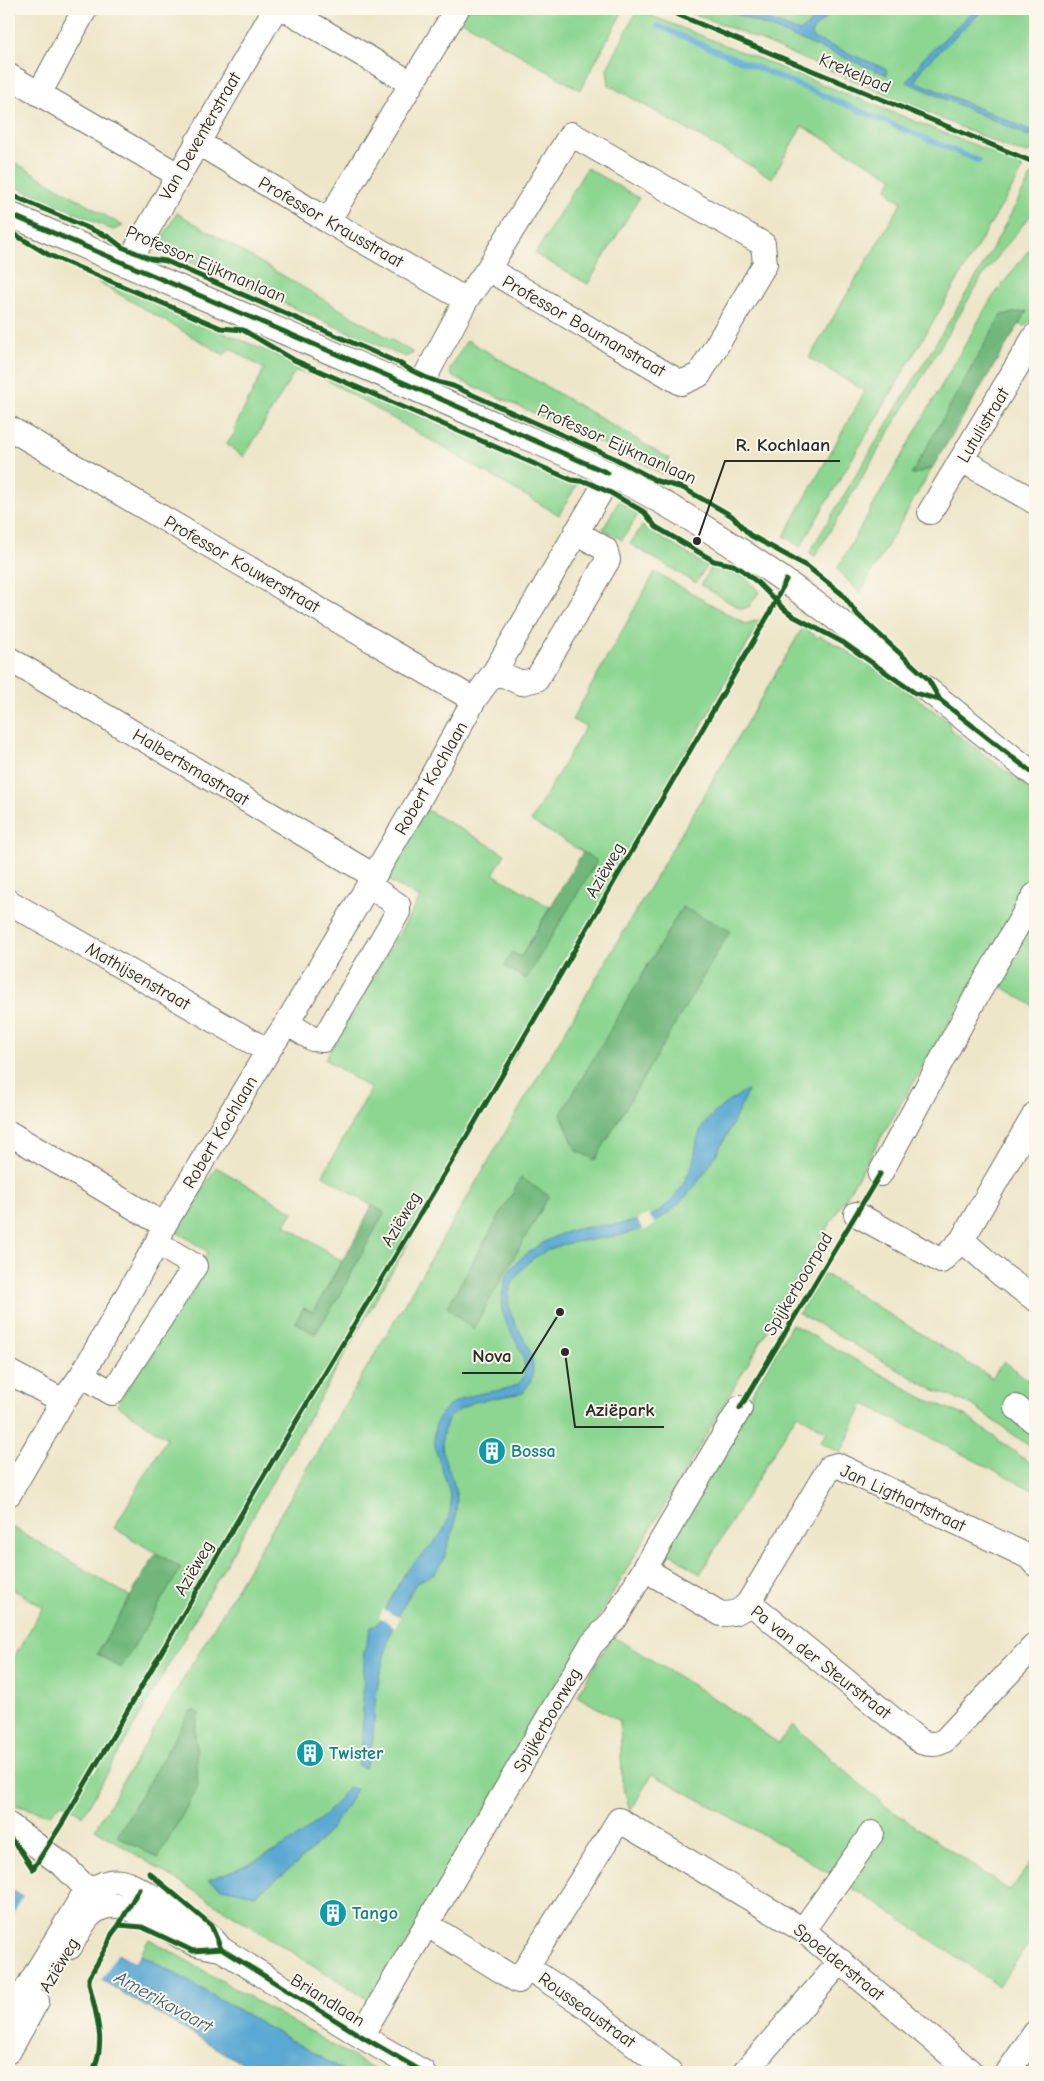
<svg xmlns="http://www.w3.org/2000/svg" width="1044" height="2081" font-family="'Comic Neue',sans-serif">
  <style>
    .green { fill: #8cd692; stroke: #5c805e }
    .forest { fill: #71b77c; stroke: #4e7154 }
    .water { fill: #5aa8d3; stroke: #426a7f }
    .pier { fill: #eee6c9 }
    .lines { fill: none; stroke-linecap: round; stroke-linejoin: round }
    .stream { stroke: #5aa8d3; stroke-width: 5.5 }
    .minor-casing { stroke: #6f6c62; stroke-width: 26 }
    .minor { stroke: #fff; stroke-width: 24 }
    .cycleway-casing { stroke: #fbf7ec; stroke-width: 8 }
    .cycleway { stroke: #1b5e20; stroke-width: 5 }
    .labels { text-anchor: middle; stroke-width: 4; stroke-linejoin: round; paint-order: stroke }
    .street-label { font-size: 18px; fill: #2b2b2b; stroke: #fbf7ec }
    .culture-label { font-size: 18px; font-weight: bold; fill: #0d838f; stroke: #fbf7ec; text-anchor: start }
    .water-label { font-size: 19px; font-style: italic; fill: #3e5d6e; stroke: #fbf7ec }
    .leader { fill: none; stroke: #2b2b2b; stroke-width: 2 }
    .callout-dot { fill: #2b2b2b; stroke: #fbf7ec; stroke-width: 2 }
    .callout-label { font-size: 19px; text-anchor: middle; font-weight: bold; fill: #2b2b2b; stroke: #fbf7ec; stroke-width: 4; stroke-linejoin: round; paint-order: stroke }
  </style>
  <rect width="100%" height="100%" fill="#fbf7ec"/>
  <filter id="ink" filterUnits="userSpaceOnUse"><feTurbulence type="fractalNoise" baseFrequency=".02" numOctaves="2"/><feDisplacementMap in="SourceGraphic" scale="10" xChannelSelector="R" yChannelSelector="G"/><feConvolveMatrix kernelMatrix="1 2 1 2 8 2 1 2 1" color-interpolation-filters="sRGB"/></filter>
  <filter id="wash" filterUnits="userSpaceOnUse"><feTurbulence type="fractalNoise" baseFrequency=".0096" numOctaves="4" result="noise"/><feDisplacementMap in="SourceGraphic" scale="20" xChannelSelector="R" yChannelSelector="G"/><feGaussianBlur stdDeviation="1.12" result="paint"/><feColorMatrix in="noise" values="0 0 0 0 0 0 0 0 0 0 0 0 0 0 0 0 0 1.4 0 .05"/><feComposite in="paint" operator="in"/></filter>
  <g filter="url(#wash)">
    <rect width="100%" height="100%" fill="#eee6c9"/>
    <path class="green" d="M 456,9 L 624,9 L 580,90 L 452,15 Z
      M 681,9 L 1035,9 L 1035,148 L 1028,153 L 1011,149 L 739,31 Z
      M 637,10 L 1022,164 L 1022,171 L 800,547 L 784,536 L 865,391 L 809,358 L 902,202 L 892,196 L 887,188 L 893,178 L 802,126 L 772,178 L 609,85 L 607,69 Z
      M 9,159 L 123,226 L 113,230 L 9,184 Z
      M 587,168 L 639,198 L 588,284 L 535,254 Z
      M 1035,169 L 1035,212 L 1024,223 L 982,277 L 815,556 L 809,553 L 985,262 Z
      M 177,213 L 414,353 L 405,357 L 163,250 L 159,244 Z
      M 1035,242 L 1035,318 L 1024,326 L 1019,324 L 1027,311 L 912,474 L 932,468 L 860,593 L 837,569 L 991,299 Z
      M 99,279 L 577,484 L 559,515 L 320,376 L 295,371 L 244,457 L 226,444 L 235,433 L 234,429 L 264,369 L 230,348 L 224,355 L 98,282 Z
      M 467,340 L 670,459 L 662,474 L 617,450 L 453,377 L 449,371 Z
      M 619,501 L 639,513 L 622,540 L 603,529 Z
      M 642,526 L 707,565 L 696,583 L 630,544 Z
      M 713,564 C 719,567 723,566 729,568 C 742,572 751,582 759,592 L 749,607 L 741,609 L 701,585 Z
      M 655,572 L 745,624 L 762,619 L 83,1816 L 63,1803 L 49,1815 L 9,1803 L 9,1666 L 43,1607 L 9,1587 L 9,1525 L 131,1597 L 97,1654 L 181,1568 L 114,1528 L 167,1438 L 117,1405 L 208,1252 L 177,1232 L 216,1167 L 293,1212 L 285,1225 L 342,1261 L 313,1312 L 304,1308 L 295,1322 L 315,1334 L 338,1298 L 383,1213 L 323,1175 L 371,1089 L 325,1059 L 420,898 L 384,878 L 425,809 L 505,854 L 493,874 L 550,907 L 521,957 L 504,965 L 526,979 L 588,855 L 531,821 L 586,726 L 572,720 Z
      M 803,627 L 818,638 L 820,636 C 865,659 908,691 949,722 L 950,729 L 1035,793 L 1035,876 L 372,2002 L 95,1829 Z
      M 1026,925 L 1035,931 L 1035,1007 L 993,981 Z
      M 823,1273 L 992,1378 L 1004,1361 L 1035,1386 L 1035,1450 L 972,1405 L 930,1388 L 799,1313 Z
      M 792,1324 L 925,1399 L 966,1416 L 1035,1467 L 1035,1491 L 864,1404 L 841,1453 L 820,1442 L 827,1432 L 797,1414 L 700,1574 L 663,1548 Z
      M 612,1636 L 709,1695 L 778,1743 L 793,1725 L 884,1805 L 1010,1891 L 1035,1856 L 1035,1935 L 999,1986 L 887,1910 L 800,1855 L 652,1774 L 630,1812 L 622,1780 L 620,1721 L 577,1696 Z
      M 149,1939 L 379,2072 L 346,2072 L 141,1954 Z"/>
    <path class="forest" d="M 1027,311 L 932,468 L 911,475 L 1001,315 Z
      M 583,852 L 597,861 L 526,979 L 504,966 L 512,952 L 521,957 Z
      M 682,907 L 730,931 L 595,1160 L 576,1150 L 561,1114 Z
      M 521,1178 L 549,1196 L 473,1329 L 447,1307 Z
      M 372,1205 L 384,1213 L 338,1298 L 315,1334 L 295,1322 L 304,1308 L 313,1312 L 354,1241 Z
      M 156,1553 L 181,1568 L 121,1668 L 97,1654 Z
      M 191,1710 L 199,1713 L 195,1730 L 198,1787 L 158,1858 L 117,1836 Z"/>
    <path class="water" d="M 724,9 L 740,9 L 800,32 L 826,9 L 835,9 L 812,31 L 813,38 L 886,69 L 887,75 Z
      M 975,9 L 984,9 L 922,68 L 915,81 L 1030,130 L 1035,127 L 1035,134 L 1031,137 L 907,82 L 922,60 Z
      M 748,1090 C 726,1141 692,1212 636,1231 C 597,1244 553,1235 523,1268 C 485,1311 534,1332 533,1370 C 533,1379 528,1386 523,1393 L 474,1402 L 460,1409 L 449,1418 L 444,1430 L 442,1439 L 443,1454 L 455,1487 L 457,1500 L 455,1523 L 443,1561 L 435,1573 L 416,1583 L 392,1627 L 380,1673 L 375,1704 L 373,1739 L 365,1768 L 358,1766 L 362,1746 L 364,1652 L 371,1626 L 377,1624 L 381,1619 C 388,1605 395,1589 404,1575 C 419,1553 446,1540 450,1511 C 455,1480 421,1446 440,1416 C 459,1385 516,1397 523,1378 C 531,1353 506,1333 502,1310 C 501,1303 502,1294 504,1287 C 505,1277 508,1271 515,1264 C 534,1246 556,1233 582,1228 C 613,1223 643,1227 668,1204 C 679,1194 688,1177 693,1162 C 696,1152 696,1141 700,1132 C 708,1114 731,1099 748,1090 Z
      M 348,1787 L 356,1789 C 329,1840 300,1863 255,1895 L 222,1888 L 208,1880 C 263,1860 314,1836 348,1787 Z
      M 9,1889 L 135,1963 L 141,1954 L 346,2072 L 256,2072 L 9,1925 Z"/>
    <path class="pier" d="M 648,1215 L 656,1224 L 643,1231 L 637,1219 Z
      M 383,1609 L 400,1618 L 395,1627 L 379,1617 Z
      M 24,1895 L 119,1951 L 101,1981 L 9,1926 L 9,1921 Z"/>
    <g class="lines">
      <path class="stream" d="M 658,26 L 979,161"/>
    </g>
  </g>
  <g filter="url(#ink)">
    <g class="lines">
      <g class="minor-casing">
        <path id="minor" d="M 285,9 L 411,83
          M 9,76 L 178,175
          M 39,94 L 85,9
          M 197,142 L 328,221 L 466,300
          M 9,214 C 162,281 317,345 470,413 C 531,441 595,464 653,497 C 791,574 911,678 1035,775
          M 328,221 L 457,9
          M 127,265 L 275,9
          M 418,390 L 466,300 L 488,269 L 571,134 L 763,244 L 765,264 L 699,375 L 681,383 L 488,269
          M 9,428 L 474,700
          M 962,460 L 1035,502
          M 930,512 L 1035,336
          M 9,659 L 374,876
          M 495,671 L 521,683 L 537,679 L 608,560 L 605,549 L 576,532
          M 9,902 L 268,1051
          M 287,1023 L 313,1039 L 323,1040 L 398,912 L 398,905 L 368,885
          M 9,1133 L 164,1225
          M 880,1174 L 973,1002 L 1035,895
          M 856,1214 L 941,1261 L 962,1240 L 1035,1114
          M 962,1240 L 1002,1275 L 1035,1299
          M 9,1372 L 63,1401
          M 82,1375 L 112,1393 L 195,1266 L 157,1243
          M 1016,1407 L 1035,1422
          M 9,1494 L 63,1401 L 82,1375 L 157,1243 L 164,1225 L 268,1051 L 287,1023 L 420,798 L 474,700 L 495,671 L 602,489 L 608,473
          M 658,1577 L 721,1614 C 734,1614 741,1612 749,1602 L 830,1467 L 837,1465 L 1029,1557 L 1035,1564
          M 749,1602 L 921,1742 C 931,1745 937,1745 945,1740 L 1035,1645
          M 9,1825 L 64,1866 L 99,1901
          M 803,1930 L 872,1833
          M 439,1932 L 518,1981 L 619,1820 L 803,1930 L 971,2072
          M 70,1947 C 75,1938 80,1928 86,1920 C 115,1883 161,1928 191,1942 C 200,1946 211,1947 221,1949
          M 527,1967 L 590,2009 L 670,2072
          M 9,2018 L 81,1899 C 92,1888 106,1879 122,1882 C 137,1885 189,1919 202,1929 C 209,1934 215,1942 221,1949 L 361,2036 L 423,2072
          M 361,2036 L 591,1645 L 615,1619 L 740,1408
          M 9,2051 L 37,2001
          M 745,2072 L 841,1961
          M 1008,2072 L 1035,2033"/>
      </g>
      <use href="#minor" class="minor"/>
      <g class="cycleway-casing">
        <path id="cycleway" d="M 664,9 L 1033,162 L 1035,161
          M 9,194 L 109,237 L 122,247 L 151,259 L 166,261 L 401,364 C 417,375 435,382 453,386 L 614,458 L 657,481 L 683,488 L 732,516 L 750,535 L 808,567 L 842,594 L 858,615 L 928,679 L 940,700 L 1035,775
          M 9,214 L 402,382 L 608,473
          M 9,231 L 49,255 L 221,328 L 243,330 L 294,360 L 572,480 L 587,482 L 611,493 L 644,512 L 656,527 L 714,561 L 733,565 L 742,570 L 757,582 L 784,609 L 793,616 L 844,643 L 915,693 L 940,700
          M 740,1408 L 880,1174
          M 9,1837 L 21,1851 L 33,1869 L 63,1822 L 257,1487 L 464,1141 L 769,614 L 786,580
          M 149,1873 L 211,1925 L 221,1949 L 361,2036 L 423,2072
          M 119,1925 L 142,1927 L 193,1951 L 221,1949
          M 92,2072 C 108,2044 95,2012 89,1983 L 89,1978 L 108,1944 L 112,1934 L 119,1925 L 139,1889"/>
      </g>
      <use href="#cycleway" class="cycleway"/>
    </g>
  </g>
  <defs>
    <g id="building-disc" transform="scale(1.4375)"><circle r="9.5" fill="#0f9aa8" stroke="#fbf7ec"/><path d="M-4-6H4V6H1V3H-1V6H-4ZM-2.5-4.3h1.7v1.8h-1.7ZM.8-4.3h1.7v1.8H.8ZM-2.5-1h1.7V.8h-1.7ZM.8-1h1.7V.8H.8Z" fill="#fff"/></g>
  </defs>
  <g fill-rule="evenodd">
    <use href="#building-disc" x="492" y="1451"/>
    <use href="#building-disc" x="310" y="1753"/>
    <use href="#building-disc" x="333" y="1913"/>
  </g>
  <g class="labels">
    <g class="street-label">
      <text transform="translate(855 73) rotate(23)" y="6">Krekelpad</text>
      <text transform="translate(200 136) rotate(-60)" y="6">Van Deventerstraat</text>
      <text transform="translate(331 222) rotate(30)" y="6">Professor Krausstraat</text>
      <text transform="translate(206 264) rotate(23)" y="6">Professor Eijkmanlaan</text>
      <text transform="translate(584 326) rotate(30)" y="6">Professor Boumanstraat</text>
      <text transform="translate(983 425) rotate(-59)" y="6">Lutulistraat</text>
      <text transform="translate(617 444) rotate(24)" y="6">Professor Eijkmanlaan</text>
      <text transform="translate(242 564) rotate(30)" y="6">Professor Kouwerstraat</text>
      <text transform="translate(191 767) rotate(31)" y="6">Halbertsmastraat</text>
      <text transform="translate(431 778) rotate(-60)" y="6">Robert Kochlaan</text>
      <text transform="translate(605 870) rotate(-60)" y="6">Aziëweg</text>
      <text transform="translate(138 976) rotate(30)" y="6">Mathijsenstraat</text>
      <text transform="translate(220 1132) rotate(-59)" y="6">Robert Kochlaan</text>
      <text transform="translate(401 1219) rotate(-59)" y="6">Aziëweg</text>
      <text transform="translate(798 1284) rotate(-59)" y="6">Spijkerboorpad</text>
      <text transform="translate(903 1498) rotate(25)" y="6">Jan Ligthartstraat</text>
      <text transform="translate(194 1568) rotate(-60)" y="6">Aziëweg</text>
      <text transform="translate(821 1662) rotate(38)" y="6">Pa van der Steurstraat</text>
      <text transform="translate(547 1720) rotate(-60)" y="6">Spijkerboorweg</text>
      <text transform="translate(839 1962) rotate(39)" y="6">Spoelderstraat</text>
      <text transform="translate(59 1965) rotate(-59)" y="6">Aziëweg</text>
      <text transform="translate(328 2000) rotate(32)" y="6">Briandlaan</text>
      <text transform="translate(587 2010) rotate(36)" y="6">Rousseaustraat</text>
    </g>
    <g class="culture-label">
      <text x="511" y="1457">Bossa</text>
      <text x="329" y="1759">Twister</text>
      <text x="352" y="1919">Tango</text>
    </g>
    <g class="water-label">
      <text transform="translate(164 2001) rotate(29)" y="7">Amerikavaart</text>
    </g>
  </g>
  <path class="leader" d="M697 541L725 461H840M560 1312L522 1373H462M565 1352L575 1427H664"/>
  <g class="callout-dot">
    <circle cx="697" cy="541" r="5"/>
    <circle cx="560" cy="1312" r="5"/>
    <circle cx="565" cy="1352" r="5"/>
  </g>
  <g class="callout-label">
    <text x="783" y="451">R. Kochlaan</text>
    <text x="492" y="1362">Nova</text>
    <text x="620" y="1416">Aziëpark</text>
  </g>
  <rect width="1044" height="2081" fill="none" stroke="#fbf7ec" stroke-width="30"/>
</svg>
